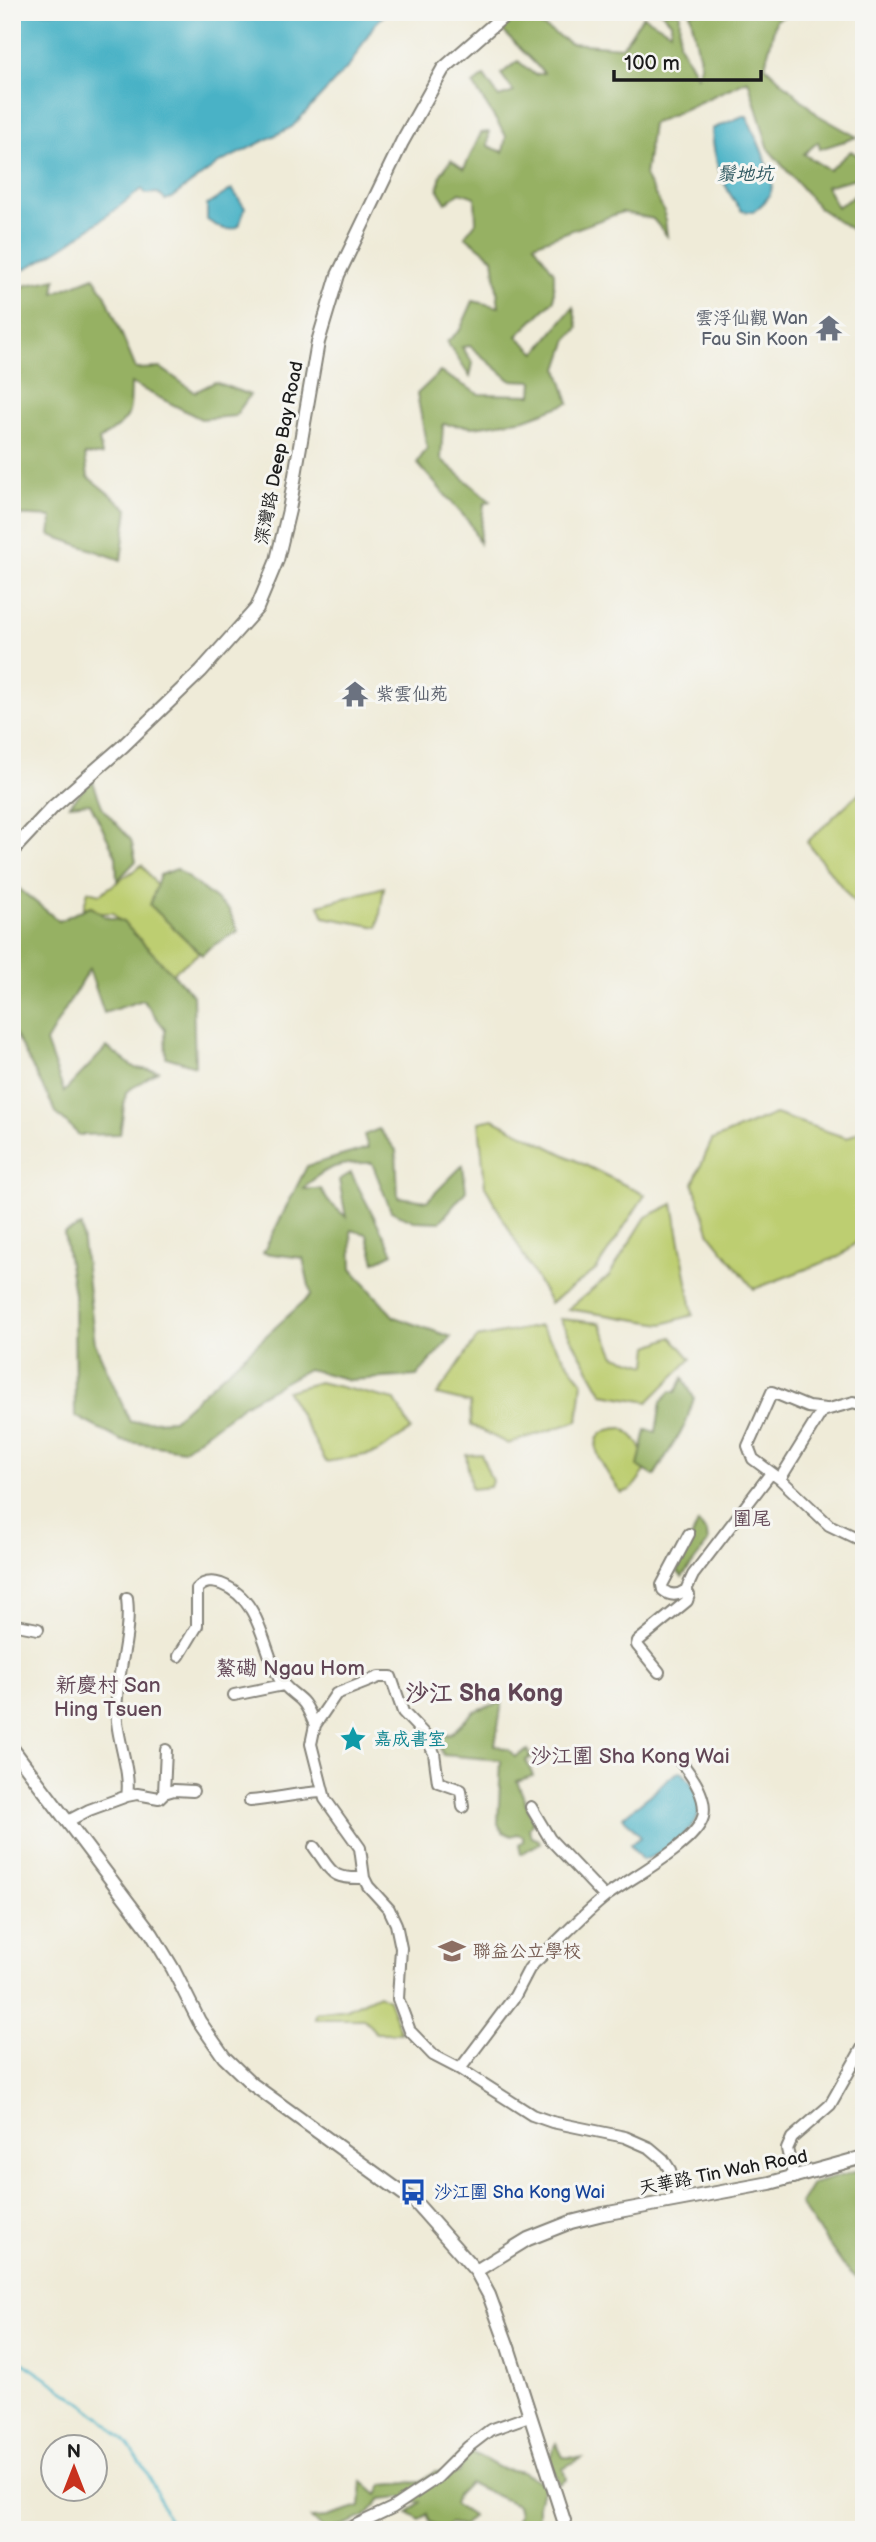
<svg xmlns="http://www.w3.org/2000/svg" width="876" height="2542" font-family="'Balsamiq Sans','LXGW WenKai TC',sans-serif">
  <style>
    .green { fill: #bdce71; stroke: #6c7546; stroke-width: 2 }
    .forest { fill: #96b163; stroke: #596640; stroke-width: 2 }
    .water { fill: #48b2c6; stroke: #326771; stroke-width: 2 }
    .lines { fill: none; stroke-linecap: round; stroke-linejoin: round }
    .stream { stroke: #48b2c6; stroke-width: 2.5 }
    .minor-casing { stroke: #86847a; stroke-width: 14 }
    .tertiary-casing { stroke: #86847a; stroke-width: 16 }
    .minor { stroke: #fff; stroke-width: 10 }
    .tertiary { stroke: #fff; stroke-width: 12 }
    .labels { text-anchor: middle; stroke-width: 6; stroke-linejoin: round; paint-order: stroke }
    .worship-label { font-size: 18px; fill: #5b616d; stroke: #f6f6f2; text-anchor: end }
    .street-label { font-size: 18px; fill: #1c1c1c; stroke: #f6f6f2 }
    .culture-label { font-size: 18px; fill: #0d838f; stroke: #f6f6f2; text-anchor: start }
    .education-label { font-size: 18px; fill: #785e54; stroke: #f6f6f2; text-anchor: start }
    .transit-label { font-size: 18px; fill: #164399; stroke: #f6f6f2; text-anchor: start }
    .water-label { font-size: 19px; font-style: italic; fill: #2e5860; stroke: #f6f6f2 }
    .neighbourhood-label { font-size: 19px; fill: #614655; stroke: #f6f6f2 }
    .quarter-label { font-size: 21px; fill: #614655; stroke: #f6f6f2 }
    .district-label { font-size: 24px; font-weight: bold; fill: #614655; stroke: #f6f6f2 }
  </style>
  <rect width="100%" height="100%" fill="#f6f6f2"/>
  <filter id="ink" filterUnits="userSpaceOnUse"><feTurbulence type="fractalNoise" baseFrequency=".0143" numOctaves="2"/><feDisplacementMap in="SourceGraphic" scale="14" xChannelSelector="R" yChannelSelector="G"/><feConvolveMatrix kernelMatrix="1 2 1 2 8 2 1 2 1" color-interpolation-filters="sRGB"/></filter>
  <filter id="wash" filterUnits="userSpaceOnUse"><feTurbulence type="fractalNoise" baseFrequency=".00686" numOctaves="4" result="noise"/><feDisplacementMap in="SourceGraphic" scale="28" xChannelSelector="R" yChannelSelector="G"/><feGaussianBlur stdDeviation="1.57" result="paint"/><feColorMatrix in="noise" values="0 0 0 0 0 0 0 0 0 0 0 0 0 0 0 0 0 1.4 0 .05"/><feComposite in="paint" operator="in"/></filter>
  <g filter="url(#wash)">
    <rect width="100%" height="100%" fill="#efebd8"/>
    <path class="green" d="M 864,788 L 864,915 L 807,842 Z
      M 142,865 L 203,950 L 166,978 L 113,913 L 82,913 L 88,891 L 100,894 Z
      M 384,887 L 378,927 L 324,917 L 319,905 Z
      M 775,1114 L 847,1138 L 864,1128 L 864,1235 L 841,1256 L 754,1289 L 710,1234 L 693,1183 L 712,1140 Z
      M 493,1119 L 645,1195 L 596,1270 L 550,1303 L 485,1186 L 479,1122 Z
      M 673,1204 L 693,1315 L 663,1324 L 568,1309 L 609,1276 L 646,1217 Z
      M 560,1319 L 600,1323 L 615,1356 L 647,1365 L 649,1346 L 672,1337 L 691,1359 L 648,1402 L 603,1394 Z
      M 540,1326 L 582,1381 L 578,1421 L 508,1444 L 471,1425 L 470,1403 L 437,1395 L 477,1338 Z
      M 319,1382 L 395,1400 L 411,1430 L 376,1453 L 326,1462 L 287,1391 Z
      M 623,1428 C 642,1442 642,1449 646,1470 L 631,1490 L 621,1493 C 606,1472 573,1429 623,1428 Z
      M 481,1454 L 492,1481 L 490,1487 L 471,1489 L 466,1455 Z
      M 379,1994 L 388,1999 L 401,2033 L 376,2033 L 364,2019 L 315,2019 L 316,2013 L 347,2009 Z"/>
    <path class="forest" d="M 661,12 L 680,12 L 679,43 L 697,76 L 701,65 L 690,12 L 793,12 L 776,20 L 765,66 L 818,115 L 857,137 L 820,149 L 818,142 L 804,154 L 829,170 L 851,151 L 864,160 L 864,176 L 826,186 L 837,207 L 857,194 L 864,194 L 864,238 L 819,208 L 769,150 L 748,80 L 652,124 L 645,176 L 664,211 L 667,236 L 653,219 L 622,212 L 534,244 L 554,272 L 554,300 L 517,336 L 536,353 L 573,307 L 578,328 L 568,339 L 558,369 L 569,403 L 525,419 L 474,427 L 443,424 L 441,459 L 490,501 L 484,504 L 479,543 L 470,523 L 417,463 L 427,448 L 417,394 L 440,372 L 479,394 L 532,395 L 533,381 L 510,380 L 470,346 L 462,347 L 473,363 L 470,377 L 447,342 L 460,330 L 473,301 L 499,307 L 493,258 L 465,236 L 476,222 L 475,197 L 460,192 L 446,203 L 438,190 L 441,174 L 451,160 L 464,169 L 481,133 L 489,132 L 488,146 L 503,152 L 506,136 L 473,84 L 484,76 L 499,97 L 514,92 L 501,74 L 518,61 L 535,75 L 544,73 L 501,29 L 524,15 L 570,43 L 622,47 L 643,16 L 671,32 L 671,22 Z
      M 94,277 L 106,296 L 136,369 L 161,368 L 195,392 L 215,382 L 250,395 L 235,416 L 201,419 L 131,383 C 130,422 131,417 99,440 L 102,455 L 85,455 L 88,477 L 128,509 L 121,560 L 50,535 L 52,517 L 12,515 L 12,291 L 27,285 L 56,279 L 54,293 Z
      M 92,779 L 103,809 L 131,840 L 136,861 L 117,881 L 116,856 L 90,803 L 70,805 Z
      M 177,869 L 229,910 L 238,931 L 209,948 L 202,955 L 150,905 L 160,875 Z
      M 12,883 L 59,921 L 90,906 L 106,917 L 122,921 L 193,995 L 195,1066 L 166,1057 L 165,1029 L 143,1000 L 104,1013 L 89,969 L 46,1042 L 64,1092 L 107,1047 L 135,1068 L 158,1071 L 126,1092 L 120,1134 L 79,1135 L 57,1114 L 12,1029 Z
      M 379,1129 L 396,1150 L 398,1197 L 427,1201 L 463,1165 L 466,1191 L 440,1222 L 414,1221 L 391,1211 L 372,1163 C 343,1162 323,1166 304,1189 L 321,1189 L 328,1201 L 346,1217 L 339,1180 L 351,1173 L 393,1253 L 375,1262 L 367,1234 L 351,1230 L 352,1269 L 394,1317 L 451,1337 L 417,1376 L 350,1380 L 308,1369 L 245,1404 L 183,1450 L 122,1441 L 75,1416 L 74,1294 L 64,1233 L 81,1226 L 95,1343 L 130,1422 L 173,1420 L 311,1295 L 303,1258 L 263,1253 L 307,1166 L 368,1148 L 364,1135 Z
      M 683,1378 L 694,1398 L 685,1425 L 654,1476 L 638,1466 L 646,1430 L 656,1432 L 661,1402 L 671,1391 L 676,1392 Z
      M 698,1523 L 707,1533 L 708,1543 L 682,1577 L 677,1571 Z
      M 502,1702 L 495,1745 L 509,1750 L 515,1757 L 528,1750 L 531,1758 L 526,1760 L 533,1776 L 517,1781 L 533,1821 L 529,1829 L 532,1837 L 539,1840 L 540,1843 L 521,1854 L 519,1844 L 523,1841 L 523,1836 L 517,1834 L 512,1836 L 503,1832 L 498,1824 L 501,1760 L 443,1755 L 436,1738 L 451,1734 L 474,1711 Z
      M 864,2169 L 864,2285 L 843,2265 L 800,2204 L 812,2184 Z
      M 556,2443 L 563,2457 L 581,2458 L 563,2468 L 566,2479 L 559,2484 L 549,2459 Z
      M 469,2451 L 500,2468 L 522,2472 L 544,2484 L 538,2504 L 538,2522 L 548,2530 L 492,2530 L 514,2523 L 519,2514 L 517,2505 L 469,2483 L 457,2495 L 454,2504 L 472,2516 L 462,2526 L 450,2524 L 445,2529 L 430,2522 L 427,2514 L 420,2520 L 408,2513 L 420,2502 L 402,2497 L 381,2499 L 365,2517 L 329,2530 L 324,2530 L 311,2518 L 327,2517 L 360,2507 L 362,2481 L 378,2495 L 383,2485 L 421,2482 L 435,2471 L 458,2473 Z"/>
    <path class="water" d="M 12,12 L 387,12 L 374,25 L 350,65 L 292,127 L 219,163 L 171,198 L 165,200 L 158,193 L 146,194 L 142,189 C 100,221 61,253 12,275 Z
      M 743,116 L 747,116 C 753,133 776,175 771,191 C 769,200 759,207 753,212 L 742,211 C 723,189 713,158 712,129 Z
      M 232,189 L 245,208 L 239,226 C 227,234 217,226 207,220 L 207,205 Z
      M 681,1771 C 689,1779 699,1792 700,1805 C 701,1827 661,1857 642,1860 L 630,1844 L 641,1837 L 623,1817 C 630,1810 638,1805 645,1799 C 659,1790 665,1778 681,1771 Z"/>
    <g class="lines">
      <path class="stream" d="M 12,2355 C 58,2388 113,2416 143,2466 C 155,2486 163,2509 173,2530"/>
    </g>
  </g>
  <g filter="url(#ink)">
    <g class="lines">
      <g class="minor-casing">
        <path id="minor" d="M 826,1409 L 808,1407 L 772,1392 L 748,1446 L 753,1459 L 780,1479 L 829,1525 L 864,1542
          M 780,1479 L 822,1411 L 854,1402 L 864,1405
          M 686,1590 C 679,1595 671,1597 663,1590 L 662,1585 L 689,1534
          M 12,1624 L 38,1629
          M 179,1656 L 197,1626 L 197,1589 C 204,1581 212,1581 221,1584 C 261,1599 262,1646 279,1678 C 285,1689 294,1693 302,1701 C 308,1707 311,1717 315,1725
          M 659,1672 L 637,1645 L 638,1641 L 687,1601 L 689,1595 L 686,1590 L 693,1575 L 771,1473
          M 234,1695 L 283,1685
          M 164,1793 L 174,1790 L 193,1791
          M 127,1796 L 137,1794 L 159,1798 L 164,1793 L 166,1750
          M 250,1801 C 275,1799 298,1793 322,1792
          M 463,1807 L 461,1790 L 438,1782 L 434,1753 L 424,1734 L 403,1712 L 391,1677 L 379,1677 L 336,1694 L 315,1725 L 311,1744 L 325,1799 L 360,1848 L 364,1878 L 368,1886 L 389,1909 L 396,1924 L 401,1948 L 398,1999 L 410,2031 L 433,2055 L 460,2069 L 532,2115 L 552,2122 L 625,2137 L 650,2148 L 663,2159 L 670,2170 L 679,2200
          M 531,1807 L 550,1839 L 605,1897
          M 68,1821 L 89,1810 L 127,1796 C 131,1773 119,1745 117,1721 C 113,1680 132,1640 127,1598
          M 314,1847 C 333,1873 330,1879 364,1878
          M 460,2069 L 515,1996 L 529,1969 L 534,1963 C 558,1942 580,1917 605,1897 C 628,1879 695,1845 703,1817 C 708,1797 691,1774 679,1760
          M 794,2178 L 787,2149 L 792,2138 L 830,2105 L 864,2045
          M 345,2530 L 392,2508 L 437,2478 L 468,2447 L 490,2430 L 529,2416"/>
      </g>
      <g class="tertiary-casing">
        <path id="tertiary" d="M 12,851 L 53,807 L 123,746 L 201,671 L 257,608 L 277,560 L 289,510 L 318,342 L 338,275 L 402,142 L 443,69 L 508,12
          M 12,1748 L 152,1934 L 173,1969 L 199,2021 L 224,2057 L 252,2084 L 416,2203 L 476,2271 L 489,2295 L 508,2347 L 567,2530
          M 476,2271 L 528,2239 L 571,2222 L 603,2214 L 770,2183 L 864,2157"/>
      </g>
      <use href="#minor" class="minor"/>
      <use href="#tertiary" class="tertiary"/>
    </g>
  </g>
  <defs>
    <g id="temple-bare" transform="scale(2.1)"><path d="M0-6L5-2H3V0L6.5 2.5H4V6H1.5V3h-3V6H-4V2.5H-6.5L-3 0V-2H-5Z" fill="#6b7280" stroke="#f6f6f2" stroke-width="2.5" paint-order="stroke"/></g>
    <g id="sight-bare" transform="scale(2.1)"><path d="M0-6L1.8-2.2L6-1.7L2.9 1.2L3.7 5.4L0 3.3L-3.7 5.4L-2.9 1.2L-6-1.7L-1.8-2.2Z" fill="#0f9aa8" stroke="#f6f6f2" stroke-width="2.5" paint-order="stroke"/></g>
    <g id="school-bare" transform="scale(2.1)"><path d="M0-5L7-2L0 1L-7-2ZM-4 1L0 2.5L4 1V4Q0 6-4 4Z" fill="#8d6e63" stroke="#f6f6f2" stroke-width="2.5" paint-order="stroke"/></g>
    <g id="bus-bare" transform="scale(2.1)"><path d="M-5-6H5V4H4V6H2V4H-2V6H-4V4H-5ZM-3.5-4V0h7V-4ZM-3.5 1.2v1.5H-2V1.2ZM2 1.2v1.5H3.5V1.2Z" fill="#1a4fb4" stroke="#f6f6f2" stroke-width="2.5" paint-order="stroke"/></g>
  </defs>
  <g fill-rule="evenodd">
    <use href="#temple-bare" x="829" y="328"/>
    <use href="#temple-bare" x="355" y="694"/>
    <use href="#sight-bare" x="353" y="1739"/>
    <use href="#school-bare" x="452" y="1951"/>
    <use href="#bus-bare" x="413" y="2192"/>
  </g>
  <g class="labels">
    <g class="worship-label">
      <text x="808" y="324">雲浮仙觀 Wan<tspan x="808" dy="21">Fau Sin Koon</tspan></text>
      <text x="376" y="700" text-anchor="start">紫雲仙苑</text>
    </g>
    <g class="street-label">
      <text transform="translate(279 453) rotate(-79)" y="6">深灣路 Deep Bay Road</text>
      <text transform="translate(723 2172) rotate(-11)" y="6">天華路 Tin Wah Road</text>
    </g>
    <g class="culture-label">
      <text x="374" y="1745">嘉成書室</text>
    </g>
    <g class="education-label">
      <text x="473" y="1957">聯益公立學校</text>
    </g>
    <g class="transit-label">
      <text x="434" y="2198">沙江圍 Sha Kong Wai</text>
    </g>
    <g class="water-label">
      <text x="745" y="180">鬚地坑</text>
    </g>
    <g class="neighbourhood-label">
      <text x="752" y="1525">圍尾</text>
    </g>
    <g class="quarter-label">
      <text x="290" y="1675">鰲磡 Ngau Hom</text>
      <text x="108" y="1692">新慶村 San<tspan x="108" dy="24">Hing Tsuen</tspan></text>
      <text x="630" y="1763">沙江圍 Sha Kong Wai</text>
    </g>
    <g class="district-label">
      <text x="484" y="1701">沙江 Sha Kong</text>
    </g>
  </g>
  <rect width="876" height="2542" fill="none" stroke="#f6f6f2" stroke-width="42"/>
  <g transform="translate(74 2468)"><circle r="33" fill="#f6f6f2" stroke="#9f9f9c" stroke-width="2"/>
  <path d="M0-5L12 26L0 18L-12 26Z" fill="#c8321e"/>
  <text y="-10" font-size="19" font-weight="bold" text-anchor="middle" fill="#1c1c1c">N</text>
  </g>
  <path d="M614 70v10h147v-10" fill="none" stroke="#1c1c1c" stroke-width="3.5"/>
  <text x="624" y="70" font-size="21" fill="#1c1c1c" stroke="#f6f6f2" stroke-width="5" paint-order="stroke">100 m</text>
</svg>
